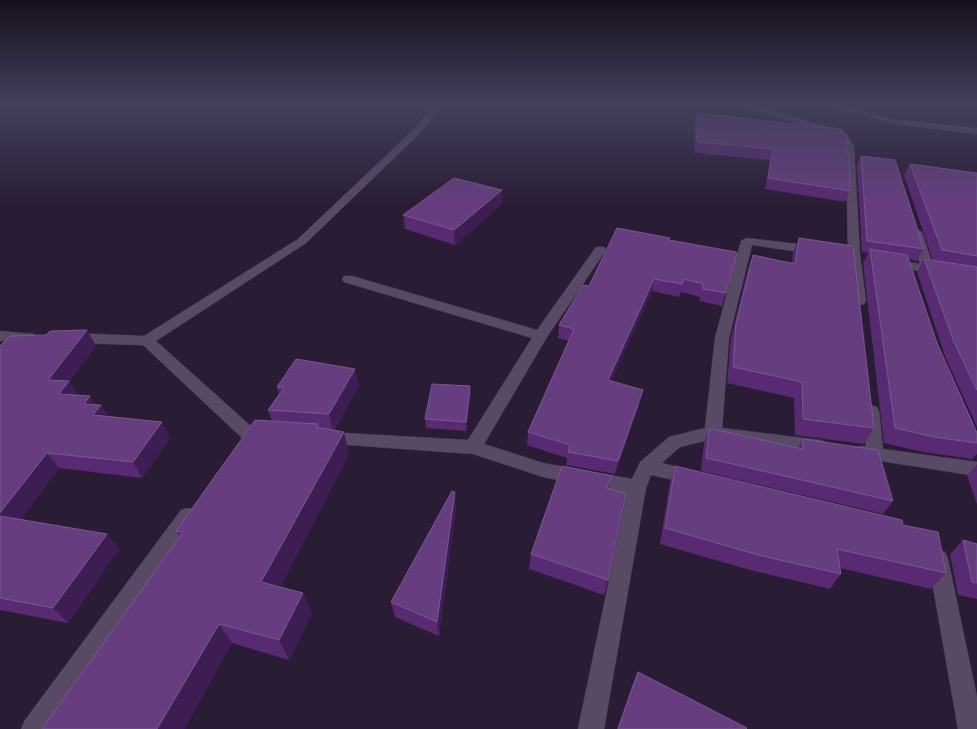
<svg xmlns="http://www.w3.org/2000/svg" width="977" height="729" font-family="Cabin,sans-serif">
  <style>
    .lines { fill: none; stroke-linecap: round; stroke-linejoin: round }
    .lane-casing { stroke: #453a4e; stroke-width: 1 }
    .street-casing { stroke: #453a4e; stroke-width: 1 }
    .lane { fill: #584964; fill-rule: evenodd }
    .street { fill: #584964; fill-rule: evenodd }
    .wall { fill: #572a72 }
    .shaded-wall { fill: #3e1d54 }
    .building { fill: #663e80; stroke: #7a5791 }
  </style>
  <rect width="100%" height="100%" fill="#291c34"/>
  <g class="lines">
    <g class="lane-casing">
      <path id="lane" d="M 825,104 L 836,104 L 896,120 L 977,128 L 977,134 L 896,124 Z"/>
    </g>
    <g class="street-casing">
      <path id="street" d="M 436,104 L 444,104 L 419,134 L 306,243 L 156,341 L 252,427 L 272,429 L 274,434 L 272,439 L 266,440 L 242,438 L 143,345 L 72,343 L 67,341 L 65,338 L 67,335 L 72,333 L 144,336 L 298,239 L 413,130 Z
        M 736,104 L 747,104 L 838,130 L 847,136 L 854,146 L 860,255 L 866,301 L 864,304 L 859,305 L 852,301 L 848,255 L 846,146 L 841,140 L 832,134 Z
        M 916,229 L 922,232 L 933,266 L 977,272 L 977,280 L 887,266 L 885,263 L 891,259 L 920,264 L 910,232 Z
        M 747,238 L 814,246 L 820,250 L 814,254 L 752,245 L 729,338 L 722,428 L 820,440 L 826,442 L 829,447 L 826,452 L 820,454 L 713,439 L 680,447 L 662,463 L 697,472 L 700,477 L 697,482 L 691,484 L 651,475 L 646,488 L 604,729 L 578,729 L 627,494 L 543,477 L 473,454 L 321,443 L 318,438 L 321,433 L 327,432 L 468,440 L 532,338 L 344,282 L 342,279 L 344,276 L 352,276 L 537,330 L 596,247 L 604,247 L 606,250 L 547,337 L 484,444 L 543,463 L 632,479 L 640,462 L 669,437 L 705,428 L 715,338 L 741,241 Z
        M 0,331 L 34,334 L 36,337 L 34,340 L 0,341 Z
        M 871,405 L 877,407 L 879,411 L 883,449 L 977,462 L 977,476 L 854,457 L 851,452 L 854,447 L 866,446 L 863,411 L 865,407 Z
        M 188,508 L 195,510 L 198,516 L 195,522 L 49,729 L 21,729 L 25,720 L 181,510 Z
        M 938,550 L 945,552 L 948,559 L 977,697 L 977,729 L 958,729 L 928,559 L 931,552 Z"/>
    </g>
    <use href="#lane" class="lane"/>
    <use href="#street" class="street"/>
  </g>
  <path class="wall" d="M 696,113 L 846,153 L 850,191 L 845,202 L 765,189 L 770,160 L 695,153 L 694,122 Z
    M 861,156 L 924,249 L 917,261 L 909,259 L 937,343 L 977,433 L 977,454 L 972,459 L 923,452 L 884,443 L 863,263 L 868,253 L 862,252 L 857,166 Z
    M 910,164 L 977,173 L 977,427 L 945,356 L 917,272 L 924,259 L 933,261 L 904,175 Z
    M 502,204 L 455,245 L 405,229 L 403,215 Z
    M 799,238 L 874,428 L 864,444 L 795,435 L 794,398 L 727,383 L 731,338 L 748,270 L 753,255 L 792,263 L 793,253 Z
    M 670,240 L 726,293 L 722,306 L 699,301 L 700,297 L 681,292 L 679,297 L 652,291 L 611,381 L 640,403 L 615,474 L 566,465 L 567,458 L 527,445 L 528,432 L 569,341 L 558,338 L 559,325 L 589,286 Z
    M 46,335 L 96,346 L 69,381 L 78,395 L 96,405 L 101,405 L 108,416 L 162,422 L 170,438 L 142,478 L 59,468 L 21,519 L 119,549 L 68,623 L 0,610 L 0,346 Z
    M 359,385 L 334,430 L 349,454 L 280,587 L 303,593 L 312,613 L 289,660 L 232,643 L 184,729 L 42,729 L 180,537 L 176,531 L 272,421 L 268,410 L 279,394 L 277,387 Z
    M 471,394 L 466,431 L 426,428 L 425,419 Z
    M 709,430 L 798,448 L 803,439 L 893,501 L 883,514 L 701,471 L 704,443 Z
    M 977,464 L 977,504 L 967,476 Z
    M 675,466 L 903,525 L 946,573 L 931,589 L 840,568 L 841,574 L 830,589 L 750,570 L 660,544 L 670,482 Z
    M 612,476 L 609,489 L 608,580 L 604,595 L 529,569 L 531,554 Z
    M 456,508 L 439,636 L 395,617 L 391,602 Z
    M 963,540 L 977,544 L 977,599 L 958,595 L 950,554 Z
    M 638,672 L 746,729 L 617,729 L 632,686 Z"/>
  <path class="shaded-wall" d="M 502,190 L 502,204 L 455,245 L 454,230 Z
    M 654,279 L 652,291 L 606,393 L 608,380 Z
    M 87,330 L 96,346 L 66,386 L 69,381 L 79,397 L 69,410 L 48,380 Z
    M 355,369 L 359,385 L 333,430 L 329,414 Z
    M 470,386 L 471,394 L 466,431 L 466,422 Z
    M 643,390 L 640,403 L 615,474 L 618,461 Z
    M 90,396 L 98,408 L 101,405 L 111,421 L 103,430 L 84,404 Z
    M 162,422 L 170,438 L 142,478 L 133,462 Z
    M 344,432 L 349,454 L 272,602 L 261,582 Z
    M 47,453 L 59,468 L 12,531 L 0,518 L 0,513 Z
    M 455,492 L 456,508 L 439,636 L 437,622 Z
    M 107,534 L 119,549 L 68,623 L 53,608 Z
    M 303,593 L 312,613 L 289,660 L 279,640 Z
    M 219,624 L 232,643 L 184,729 L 157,729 Z"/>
  <path class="building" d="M 696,113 L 841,129 L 848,136 L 846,153 L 849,154 L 850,191 L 768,178 L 773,149 L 697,142 Z
    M 861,156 L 895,160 L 924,249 L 867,241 Z
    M 910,164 L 977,173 L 977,256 L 942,250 Z
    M 454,178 L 502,190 L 454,230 L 403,215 Z
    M 617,228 L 670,238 L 669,240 L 736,252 L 737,254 L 726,293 L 703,289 L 703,284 L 684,279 L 682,284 L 654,279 L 608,380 L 643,390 L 618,461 L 568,452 L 570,445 L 528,432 L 574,329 L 559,325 L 583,285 L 589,286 Z
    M 799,238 L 853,246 L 874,428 L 803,419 L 802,382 L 733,367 L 736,323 L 753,255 L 795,264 Z
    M 870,249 L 907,255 L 937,343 L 977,433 L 977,443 L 934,437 L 895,428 Z
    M 924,259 L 977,267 L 977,390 L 954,342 Z
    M 87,330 L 48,380 L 69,381 L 59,394 L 90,396 L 84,404 L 101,405 L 93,415 L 162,422 L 133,462 L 47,453 L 0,513 L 0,346 L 10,336 L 46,335 L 50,331 Z
    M 296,359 L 355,369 L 329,414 L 268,410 L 284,388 L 277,387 Z
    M 432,384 L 470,386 L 466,422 L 425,419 Z
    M 255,420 L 318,424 L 316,427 L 344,432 L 261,582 L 303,593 L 279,640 L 219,624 L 157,729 L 42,729 L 183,532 L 176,531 Z
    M 713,429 L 803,449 L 803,439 L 878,450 L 893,501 L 706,458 L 709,430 Z
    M 562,466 L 612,476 L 607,488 L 626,494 L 608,580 L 531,554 Z
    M 675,466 L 902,520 L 903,525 L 938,532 L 946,573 L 837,549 L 841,574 L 758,555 L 665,528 Z
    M 452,491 L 455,492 L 437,622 L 391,602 Z
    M 0,516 L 107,534 L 53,608 L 0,598 Z
    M 963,540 L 977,544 L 977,583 L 972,582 Z
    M 638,672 L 747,728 L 746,729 L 618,729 Z"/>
  <linearGradient id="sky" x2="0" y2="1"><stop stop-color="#170f1d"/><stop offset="0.5" stop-color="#43405c"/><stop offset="1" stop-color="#43405c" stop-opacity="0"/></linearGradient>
  <rect width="977" height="206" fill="url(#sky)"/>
</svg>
